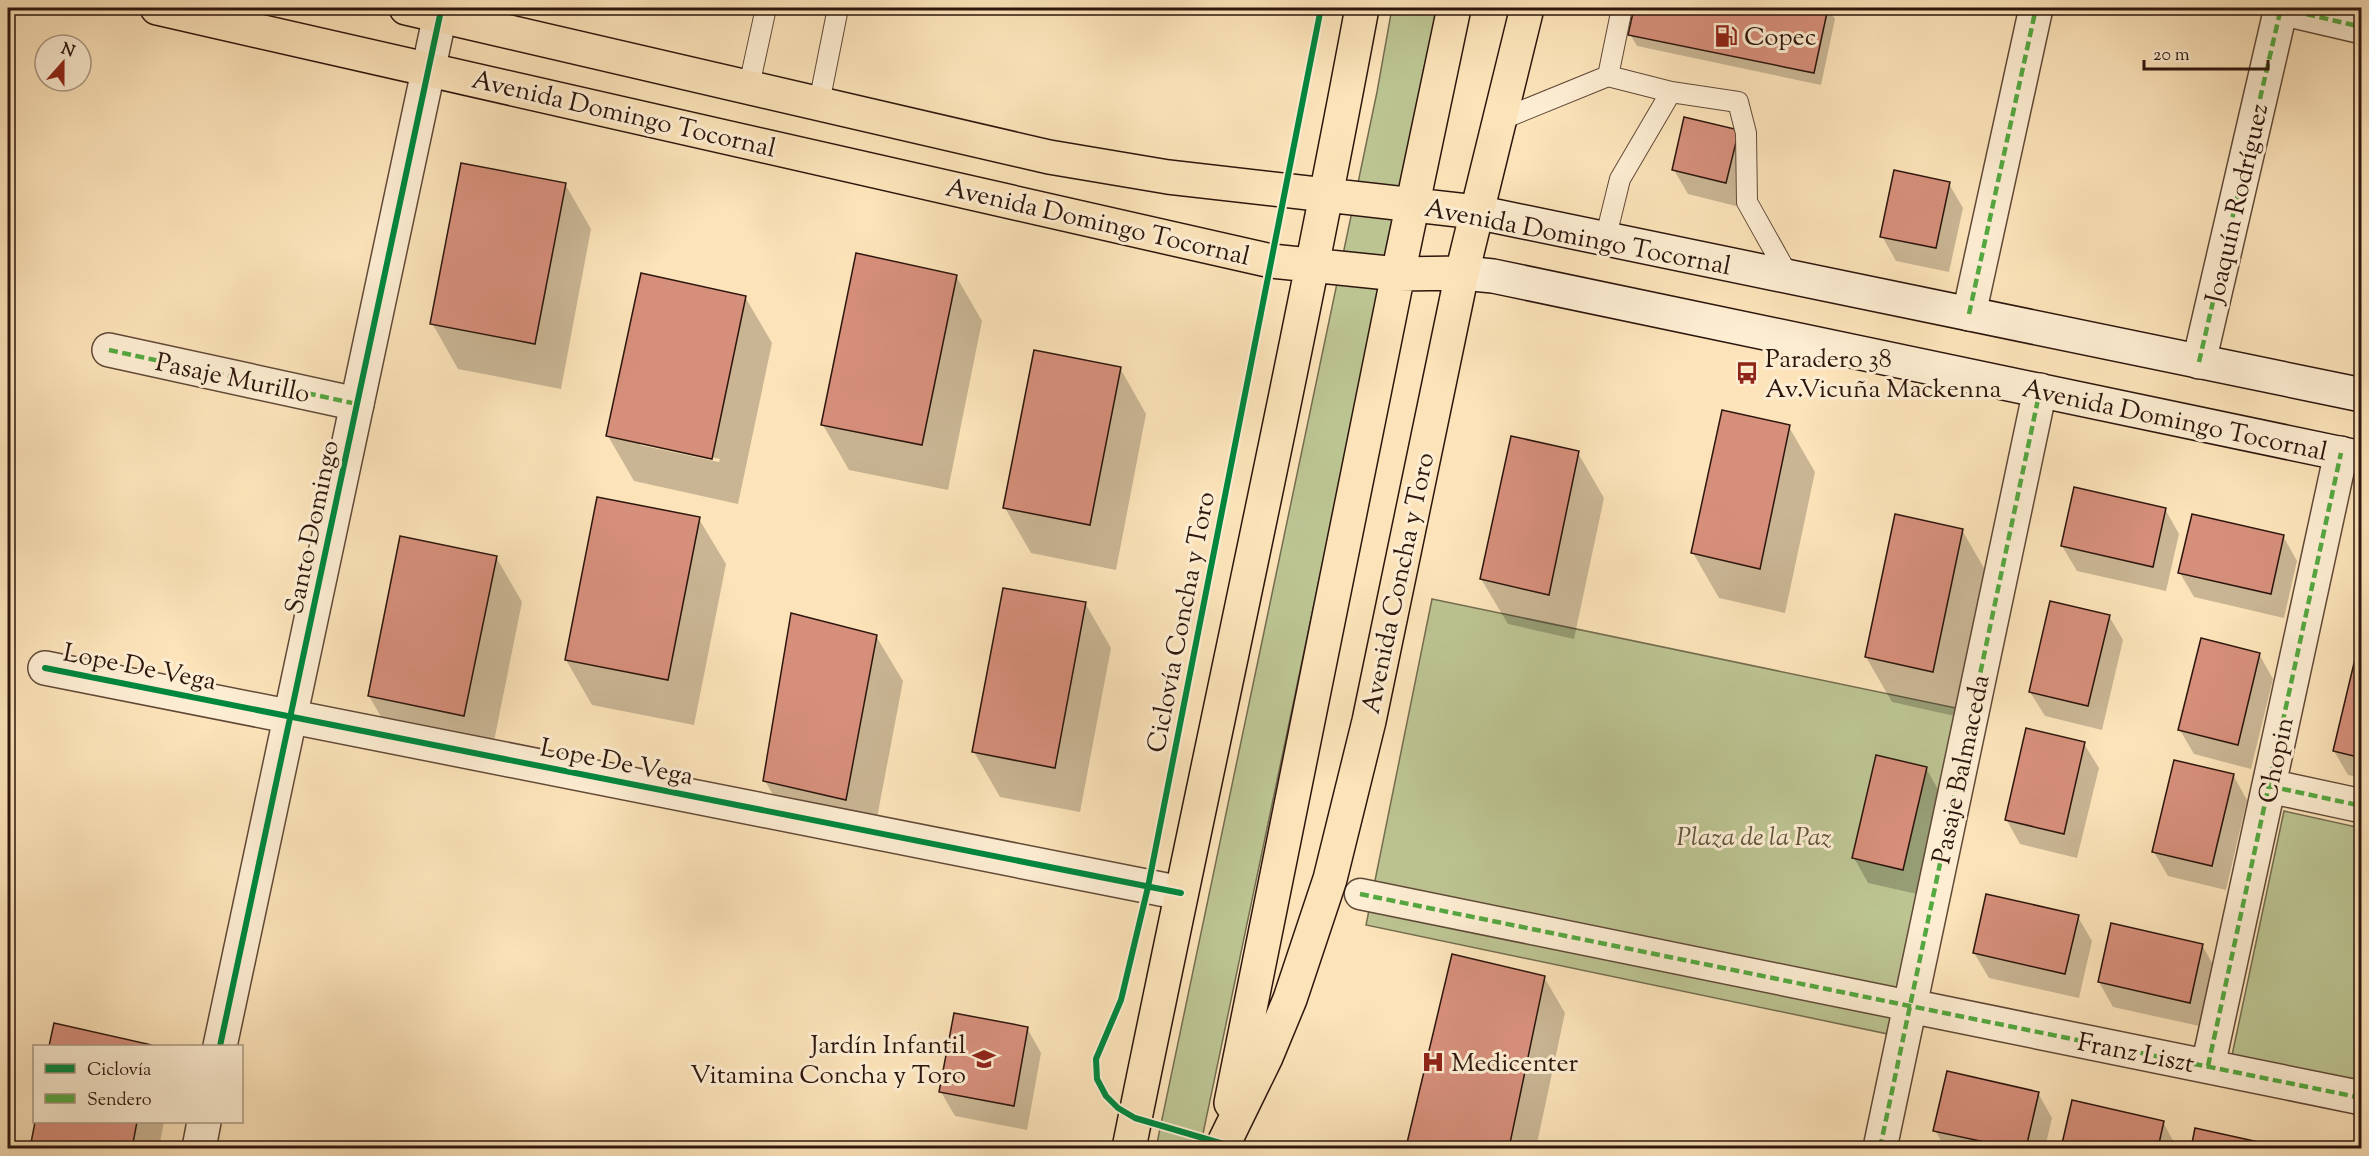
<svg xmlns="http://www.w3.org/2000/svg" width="2369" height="1156" font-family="'Sorts Mill Goudy',serif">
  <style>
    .green { fill: #bcc492; stroke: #746d50; stroke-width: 1.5 }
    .shadow { fill: #0003; fill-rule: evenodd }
    .building { fill: #d68f7b; stroke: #2d160d; stroke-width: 1.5 }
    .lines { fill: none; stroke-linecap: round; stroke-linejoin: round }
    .service-casing { stroke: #614938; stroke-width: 22 }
    .pedestrian-casing { stroke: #614938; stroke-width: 33 }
    .minor-casing { stroke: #614938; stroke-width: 36 }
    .tertiary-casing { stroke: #614938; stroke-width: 36 }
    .secondary-casing { stroke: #2d160d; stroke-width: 36 }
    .primary-casing { stroke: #2d160d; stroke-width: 36 }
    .service { stroke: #fdedd2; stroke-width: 20 }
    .pedestrian { stroke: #fdedd2; stroke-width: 30 }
    .minor { stroke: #fdedd2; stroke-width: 33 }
    .tertiary { stroke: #fdedd2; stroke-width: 33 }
    .secondary { stroke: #fdedd2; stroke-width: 33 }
    .primary { stroke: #fce3b9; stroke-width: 33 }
    .quiet { stroke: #54a941; stroke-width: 4.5; stroke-dasharray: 9 4.5; stroke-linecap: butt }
    .cycleway-casing { stroke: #fdedd2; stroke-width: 10 }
    .cycleway { stroke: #00873e; stroke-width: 6 }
    .labels { text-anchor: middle; stroke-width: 6; stroke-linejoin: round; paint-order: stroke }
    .poi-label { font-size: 26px; fill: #2d160d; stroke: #fdedd2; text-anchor: start }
    .street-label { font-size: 26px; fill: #2d160d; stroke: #fdedd2 }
    .park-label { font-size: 26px; font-style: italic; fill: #5f533c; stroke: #fdedd2 }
  </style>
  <rect width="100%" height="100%" fill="#fce3b9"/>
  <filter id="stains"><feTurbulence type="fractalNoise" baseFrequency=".00333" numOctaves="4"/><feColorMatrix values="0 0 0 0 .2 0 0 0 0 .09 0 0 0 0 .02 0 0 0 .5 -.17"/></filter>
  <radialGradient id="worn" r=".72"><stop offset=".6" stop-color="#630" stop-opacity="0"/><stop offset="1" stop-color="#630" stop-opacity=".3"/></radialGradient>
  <path class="green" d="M 1392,8 L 1439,8 L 1200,1148 L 1156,1148 L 1377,92 Z
    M 1432,599 L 1956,708 L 1888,1034 L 1366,925 Z
    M 2284,811 L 2361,828 L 2361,1088 L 2231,1060 Z"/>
  <path class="shadow" d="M 1636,8 L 1828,8 L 1835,19 L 1821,85 L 1637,46 L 1630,34 Z
    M 1738,131 L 1740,207 L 1688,194 L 1674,170 Z
    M 565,184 L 591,229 L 561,389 L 458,369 L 432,323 Z
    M 1949,184 L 1963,208 L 1949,272 L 1896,261 L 1882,236 Z
    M 956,276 L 982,321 L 948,490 L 849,470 L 823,425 Z
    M 745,297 L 772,343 L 738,504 L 634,481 L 608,436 ZM 640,442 L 720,459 L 719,462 L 640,445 Z
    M 1120,368 L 1146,414 L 1116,570 L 1031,553 L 1005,508 Z
    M 1789,427 L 1815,472 L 1785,613 L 1719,598 L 1693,553 Z
    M 1578,453 L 1604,498 L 1574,639 L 1508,624 L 1481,579 Z
    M 2165,509 L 2179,534 L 2166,591 L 2077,571 L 2062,546 Z
    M 699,519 L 726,564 L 694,725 L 592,705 L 566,660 Z
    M 1962,530 L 1988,575 L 1959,717 L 1892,702 L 1866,657 Z
    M 2283,536 L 2297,561 L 2284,618 L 2194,597 L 2180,573 Z
    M 496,557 L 522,602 L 490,761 L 395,741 L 369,696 Z
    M 1085,603 L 1111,648 L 1080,812 L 1000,797 L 974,752 Z
    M 2109,616 L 2123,640 L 2102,730 L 2045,716 L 2030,692 Z
    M 876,636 L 903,681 L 872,844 L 791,826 L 765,781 Z
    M 2259,654 L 2273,679 L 2251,769 L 2194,754 L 2180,730 Z
    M 2362,662 L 2362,778 L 2348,775 L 2334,751 Z
    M 2084,744 L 2099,768 L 2077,858 L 2020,844 L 2006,819 Z
    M 1926,768 L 1940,793 L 1917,894 L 1868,883 L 1854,858 Z
    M 2233,775 L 2247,800 L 2226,890 L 2168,876 L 2154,852 Z
    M 2078,917 L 2092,941 L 2079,998 L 1989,978 L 1974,953 Z
    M 2202,945 L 2216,970 L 2204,1027 L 2113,1007 L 2099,982 Z
    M 1544,977 L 1565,1013 L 1536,1148 L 1412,1148 L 1409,1143 Z
    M 55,1025 L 151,1046 L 51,1046 Z
    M 1027,1028 L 1041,1053 L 1027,1130 L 955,1116 L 941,1092 Z
    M 2038,1093 L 2052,1118 L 2045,1148 L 1945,1148 L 1935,1130 Z
    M 2073,1102 L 2163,1122 L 2177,1148 L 2063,1148 Z
    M 36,1122 L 164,1122 L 159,1148 L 31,1148 Z
    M 2196,1130 L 2279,1148 L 2192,1148 Z"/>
  <path class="building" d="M 1634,8 L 1828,8 L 1814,73 L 1628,35 Z
    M 1684,117 L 1739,130 L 1726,183 L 1672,170 Z
    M 461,163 L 566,183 L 535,344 L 430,324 Z
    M 1894,170 L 1950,182 L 1936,248 L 1880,237 Z
    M 856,253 L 957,275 L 922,445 L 821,425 Z
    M 641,273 L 746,296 L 712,459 L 606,436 Z
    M 1034,350 L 1121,367 L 1090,525 L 1003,508 Z
    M 1722,410 L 1790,425 L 1760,569 L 1691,553 Z
    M 1511,436 L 1579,451 L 1549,595 L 1480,579 Z
    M 2074,487 L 2166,508 L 2153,567 L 2061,546 Z
    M 597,497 L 700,517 L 668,680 L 565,660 Z
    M 1895,514 L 1963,529 L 1933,672 L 1865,657 Z
    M 2192,514 L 2284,535 L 2271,594 L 2178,573 Z
    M 400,536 L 497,556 L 464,716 L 368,696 Z
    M 1003,588 L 1086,602 L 1055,768 L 972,752 Z
    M 2050,601 L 2110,615 L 2088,706 L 2029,692 Z
    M 791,613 L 877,635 L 846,800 L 763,781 Z
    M 2201,638 L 2260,653 L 2238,745 L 2178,730 Z
    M 2355,659 L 2362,661 L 2362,758 L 2333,751 Z
    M 2026,728 L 2085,742 L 2064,834 L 2005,820 Z
    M 1876,755 L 1927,767 L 1903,870 L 1852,858 Z
    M 2174,760 L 2234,774 L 2212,866 L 2152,852 Z
    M 1986,894 L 2079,915 L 2065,974 L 1973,953 Z
    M 2111,923 L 2203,944 L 2190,1003 L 2098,982 Z
    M 1452,954 L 1545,976 L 1509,1148 L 1429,1148 L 1407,1143 Z
    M 954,1013 L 1028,1027 L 1014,1106 L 939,1092 Z
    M 54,1023 L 152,1045 L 152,1046 L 49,1046 Z
    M 1947,1071 L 2039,1092 L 2026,1148 L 2013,1148 L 1933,1131 Z
    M 2072,1100 L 2164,1121 L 2158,1148 L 2061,1148 Z
    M 35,1122 L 137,1122 L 132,1148 L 30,1148 Z
    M 2195,1128 L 2286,1148 L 2191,1148 Z"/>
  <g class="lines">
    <g class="service-casing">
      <path id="service" d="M 1608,76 L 1671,92
        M 749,86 L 766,8
        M 819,103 L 838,8
        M 1500,120 L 1608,76 L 1622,8
        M 1605,240 L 1620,179 L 1671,92 L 1738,102 L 1746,133 L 1747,202 L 1789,277"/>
    </g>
    <g class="pedestrian-casing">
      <path id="pedestrian" d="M 1360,894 L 1910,1006"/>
    </g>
    <g class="minor-casing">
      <path id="minor" d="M 2280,8 L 2362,27
        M 1969,314 L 2036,8
        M 109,350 L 357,404
        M 2199,362 L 2281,8
        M 45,668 L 1181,893
        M 2269,786 L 2362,806
        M 1910,1006 L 2362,1098
        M 2208,1066 L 2341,453
        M 1880,1148 L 2040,390"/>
    </g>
    <g class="tertiary-casing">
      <path id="tertiary" d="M 220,1046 L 440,15
        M 199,1148 L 204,1122"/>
    </g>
    <g class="secondary-casing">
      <path id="secondary" d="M 1476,212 L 2362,395
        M 1462,273 L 1493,276 L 2362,458"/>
    </g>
    <g class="primary-casing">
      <path id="primary" d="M 157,8 L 1271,261 L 1398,274 L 1462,273
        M 406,8 L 1049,157 L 1168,177 L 1476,212
        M 1231,1103 L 1398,274 L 1454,8
        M 1223,1145 L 1266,1057 L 1290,999 L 1330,879 L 1369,721 L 1462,273 L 1527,8
        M 1129,1148 C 1206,768 1291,389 1362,8"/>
    </g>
    <use href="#service" class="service"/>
    <use href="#pedestrian" class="pedestrian"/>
    <use href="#minor" class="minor"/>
    <use href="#tertiary" class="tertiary"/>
    <use href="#secondary" class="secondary"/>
    <use href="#primary" class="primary"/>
    <path class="quiet" d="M 2280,8 L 2362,27
      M 1969,314 L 2036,8
      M 109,350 L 357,404
      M 2199,362 L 2281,8
      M 2269,786 L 2362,806
      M 1360,894 L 2362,1098
      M 2208,1066 L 2341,453
      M 1880,1148 L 2040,390"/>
    <g class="cycleway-casing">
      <path id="cycleway" d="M 45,668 L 1181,893
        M 220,1046 L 440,15
        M 1237,1148 L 1135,1118 L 1118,1108 L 1106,1096 L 1097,1079 L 1096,1059 L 1121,1000 L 1148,887 L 1321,8"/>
    </g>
    <use href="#cycleway" class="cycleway"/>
  </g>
  <defs>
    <g id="fuel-bare" transform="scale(1.8)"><path d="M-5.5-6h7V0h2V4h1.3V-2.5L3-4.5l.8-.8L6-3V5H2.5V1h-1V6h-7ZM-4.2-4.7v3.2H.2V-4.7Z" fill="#8f2418" stroke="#fdedd2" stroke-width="2.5" paint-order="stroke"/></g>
    <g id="bus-bare" transform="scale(1.8)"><path d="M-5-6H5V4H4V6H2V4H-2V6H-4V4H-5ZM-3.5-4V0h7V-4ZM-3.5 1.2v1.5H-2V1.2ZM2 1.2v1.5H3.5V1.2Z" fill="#8f2418" stroke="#fdedd2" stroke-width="2.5" paint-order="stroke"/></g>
    <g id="school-bare" transform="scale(1.8)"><path d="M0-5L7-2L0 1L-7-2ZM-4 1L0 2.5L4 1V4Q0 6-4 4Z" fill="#8f2418" stroke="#fdedd2" stroke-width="2.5" paint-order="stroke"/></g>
    <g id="hospital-bare" transform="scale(1.8)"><path d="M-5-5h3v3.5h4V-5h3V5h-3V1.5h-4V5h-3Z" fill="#8f2418" stroke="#fdedd2" stroke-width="2.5" paint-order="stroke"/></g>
  </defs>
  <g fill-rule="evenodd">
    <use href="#fuel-bare" x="1726" y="36"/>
    <use href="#bus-bare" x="1747" y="373"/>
    <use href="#school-bare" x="984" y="1059"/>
    <use href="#hospital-bare" x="1433" y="1062"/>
  </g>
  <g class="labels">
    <g class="poi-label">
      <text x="1744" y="45">Copec</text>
      <text x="1765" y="367">Paradero 38<tspan x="1765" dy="30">Av.Vicuña Mackenna</tspan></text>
      <text x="966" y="1053" text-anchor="end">Jardín Infantil<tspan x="966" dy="30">Vitamina Concha y Toro</tspan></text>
      <text x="1451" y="1071">Medicenter</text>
    </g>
    <g class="street-label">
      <text transform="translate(624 113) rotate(13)" y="9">Avenida Domingo Tocornal</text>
      <text transform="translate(2236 203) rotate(-77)" y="9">Joaquín Rodríguez</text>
      <text transform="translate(1098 221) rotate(13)" y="9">Avenida Domingo Tocornal</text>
      <text transform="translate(1578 236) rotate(11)" y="9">Avenida Domingo Tocornal</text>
      <text transform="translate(233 377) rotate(12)" y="9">Pasaje Murillo</text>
      <text transform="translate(2175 419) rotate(12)" y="9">Avenida Domingo Tocornal</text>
      <text transform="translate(311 527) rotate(-78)" y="9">Santo Domingo</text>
      <text transform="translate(1397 583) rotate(-78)" y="9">Avenida Concha y Toro</text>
      <text transform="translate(1180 622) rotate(-79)" y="9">Ciclovía Concha y Toro</text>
      <text transform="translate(140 666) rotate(11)" y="9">Lope De Vega</text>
      <text transform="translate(2275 760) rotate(-78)" y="9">Chopin</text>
      <text transform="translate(617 761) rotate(11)" y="9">Lope De Vega</text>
      <text transform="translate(1960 769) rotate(-78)" y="9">Pasaje Balmaceda</text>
      <text transform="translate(2136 1052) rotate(11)" y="9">Franz Liszt</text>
    </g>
    <g class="park-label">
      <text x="1754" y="845">Plaza de la Paz</text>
    </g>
  </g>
  <rect width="2369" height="1156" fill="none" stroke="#fce3b9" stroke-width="30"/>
  <rect x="9" y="9" width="2351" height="1138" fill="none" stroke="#2d160d" stroke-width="3"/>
  <rect x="15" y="15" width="2339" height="1126" fill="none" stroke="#2d160d" stroke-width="1.5"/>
  <rect x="33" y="1045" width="210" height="78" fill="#fdedd2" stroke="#aa9783" stroke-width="1.5"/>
  <rect x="45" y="1064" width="30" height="9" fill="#00873e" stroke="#aa9783" stroke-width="1.5"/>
  <text x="87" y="1075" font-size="18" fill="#2d160d">Ciclovía</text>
  <rect x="45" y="1094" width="30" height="9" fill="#54a941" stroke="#aa9783" stroke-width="1.5"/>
  <text x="87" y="1105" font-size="18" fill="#2d160d">Sendero</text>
  <g transform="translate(63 63) rotate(21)"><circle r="28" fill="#fdedd2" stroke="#aa9783" stroke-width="1.5"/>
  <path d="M0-4.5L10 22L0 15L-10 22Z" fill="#8f2418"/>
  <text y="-9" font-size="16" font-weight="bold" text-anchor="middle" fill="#2d160d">N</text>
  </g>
  <path d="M2144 60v9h124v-9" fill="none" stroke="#2d160d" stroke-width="3"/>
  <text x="2153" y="60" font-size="18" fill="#2d160d" stroke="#fdedd2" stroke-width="4.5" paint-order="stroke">20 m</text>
  <rect width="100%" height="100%" filter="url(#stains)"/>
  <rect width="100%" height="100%" fill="url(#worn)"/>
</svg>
